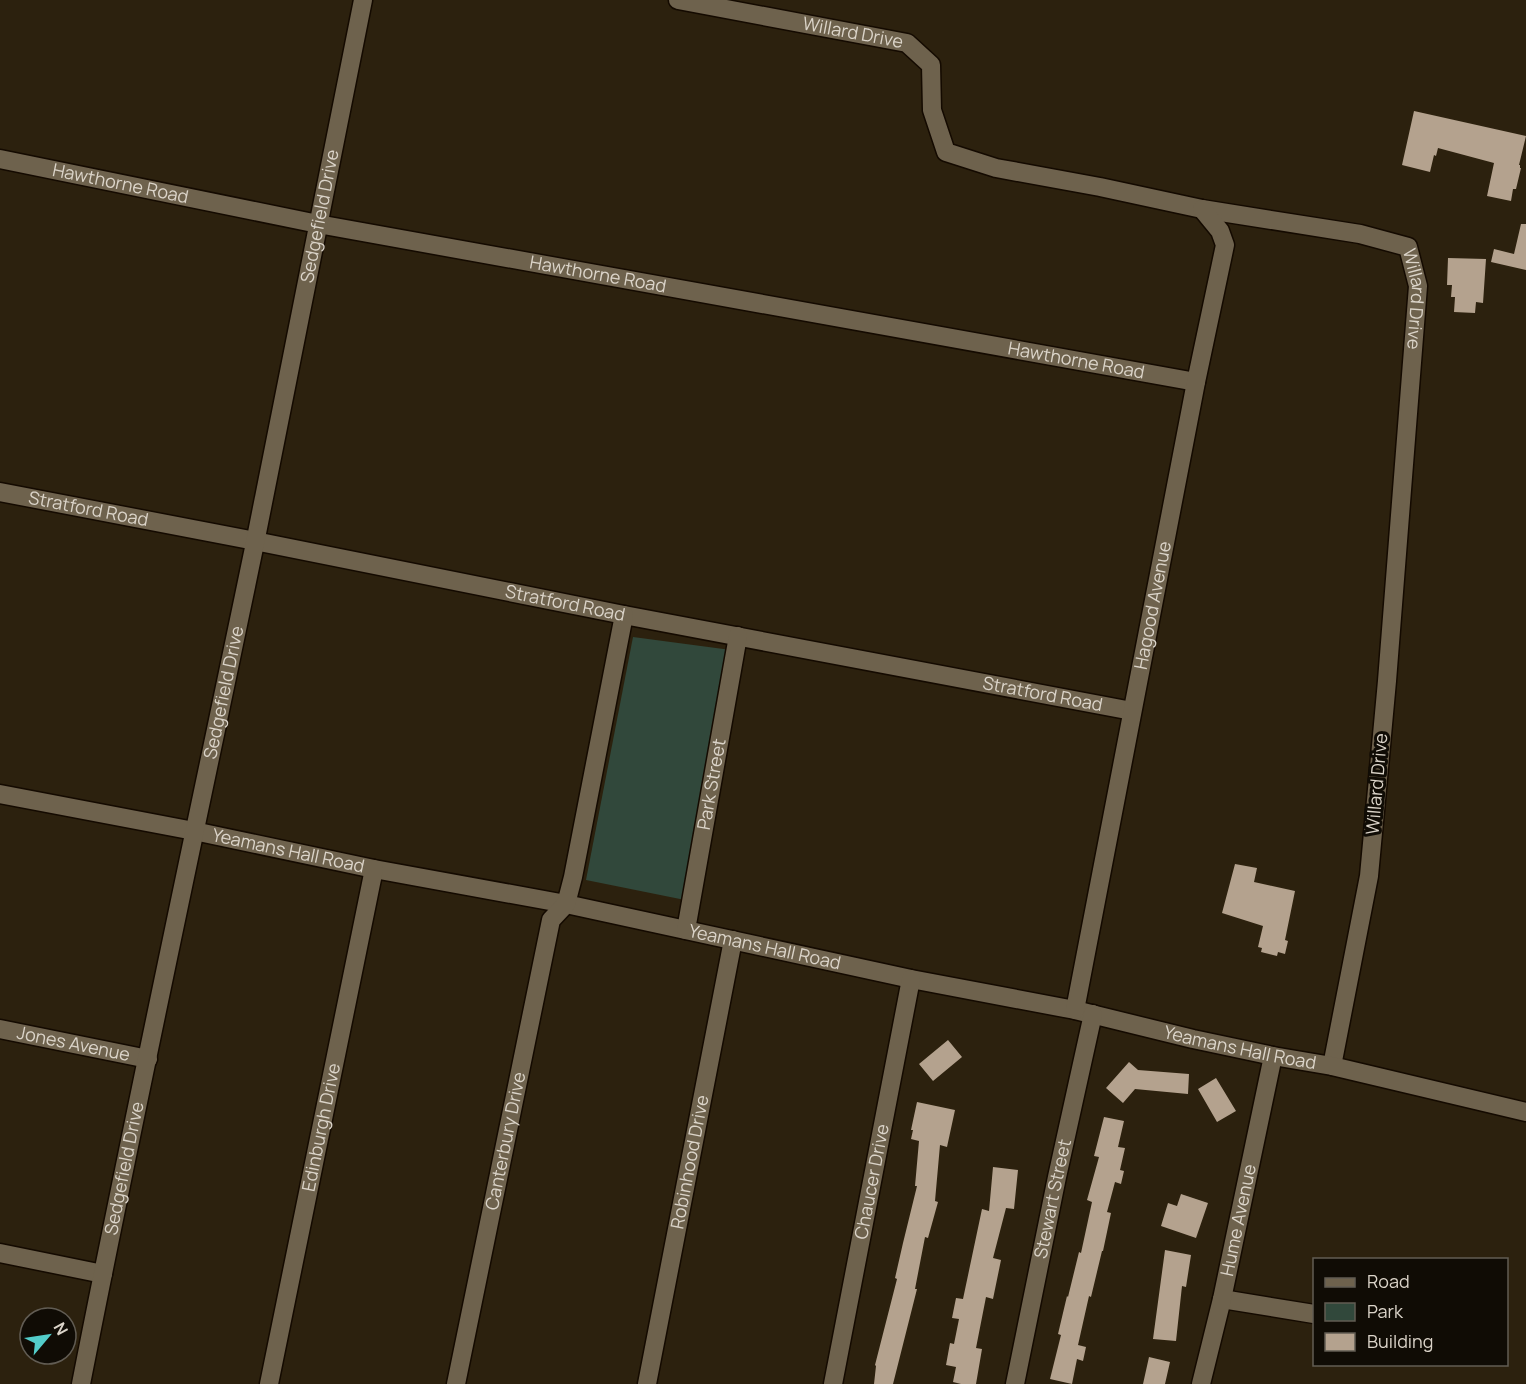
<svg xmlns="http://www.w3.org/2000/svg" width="1526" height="1384" font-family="Manrope,sans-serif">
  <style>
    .green { fill: #31483b }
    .building { fill: #b4a28e }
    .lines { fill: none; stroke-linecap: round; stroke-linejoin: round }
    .minor-casing { stroke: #140a00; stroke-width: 21 }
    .minor { stroke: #6e624d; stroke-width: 18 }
    .labels { text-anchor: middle; stroke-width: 6; stroke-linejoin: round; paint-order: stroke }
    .street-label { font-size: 18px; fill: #dbd4c9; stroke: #100c05 }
  </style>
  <rect width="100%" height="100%" fill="#2c210e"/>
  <path class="green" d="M 633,637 L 731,650 L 685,900 L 586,880 Z"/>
  <path class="building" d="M 1414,111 L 1526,136 L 1519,165 L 1520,165 L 1520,168 L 1521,168 L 1516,189 L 1513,189 L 1511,201 L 1487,196 L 1494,163 L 1438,148 L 1436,156 L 1434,155 L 1430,172 L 1402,165 Z
    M 1521,224 L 1526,224 L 1526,270 L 1491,262 L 1494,249 L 1514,254 Z
    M 1448,258 L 1486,259 L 1483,303 L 1476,302 L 1475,313 L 1454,312 L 1455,297 L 1451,297 L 1452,285 L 1447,285 Z
    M 1235,864 L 1257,868 L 1254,882 L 1295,891 L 1285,940 L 1288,941 L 1285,954 L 1278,952 L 1277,956 L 1261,952 L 1262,948 L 1258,947 L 1263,926 L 1222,913 Z
    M 948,1040 L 962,1057 L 933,1081 L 919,1064 Z
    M 1129,1062 L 1138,1070 L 1189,1074 L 1188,1094 L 1135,1089 L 1123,1103 L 1106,1088 Z
    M 1216,1078 L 1236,1111 L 1217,1122 L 1198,1089 Z
    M 917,1102 L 955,1110 L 947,1147 L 940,1145 L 935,1201 L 938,1202 L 928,1238 L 925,1237 L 915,1289 L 917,1289 L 893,1384 L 874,1384 L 876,1366 L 875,1365 L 897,1279 L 895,1278 L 903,1243 L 917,1186 L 915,1186 L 919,1141 L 911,1139 L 913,1130 L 911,1130 Z
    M 1104,1117 L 1124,1121 L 1118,1147 L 1125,1148 L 1120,1170 L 1124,1171 L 1121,1184 L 1115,1182 L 1107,1212 L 1111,1213 L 1103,1251 L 1102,1251 L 1091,1297 L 1089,1296 L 1078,1345 L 1086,1347 L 1083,1361 L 1077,1359 L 1072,1384 L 1050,1379 L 1061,1335 L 1058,1334 L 1067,1296 L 1068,1297 L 1079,1252 L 1081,1253 L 1092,1202 L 1087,1200 L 1099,1157 L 1094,1156 Z
    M 993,1167 L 1018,1170 L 1014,1209 L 1006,1208 L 993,1258 L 1001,1260 L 993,1299 L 986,1297 L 976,1348 L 982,1349 L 976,1384 L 961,1384 L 953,1382 L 956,1367 L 946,1365 L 950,1343 L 954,1344 L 959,1319 L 952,1318 L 956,1298 L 963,1299 L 982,1209 L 989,1211 Z
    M 1181,1194 L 1208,1203 L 1196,1238 L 1161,1226 L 1168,1203 L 1177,1206 Z
    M 1165,1250 L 1191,1255 L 1186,1287 L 1182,1286 L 1176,1341 L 1153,1339 Z
    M 1149,1357 L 1170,1362 L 1165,1384 L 1143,1384 Z"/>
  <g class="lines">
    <g class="minor-casing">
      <g id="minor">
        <path id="s1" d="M 678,0 L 907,43 L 931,65 L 932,110 L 946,152 L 996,168 L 1100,187 L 1202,209 L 1360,234 L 1408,247 L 1418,286 L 1387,681 L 1369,876 L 1332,1066"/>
        <path id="s2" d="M 0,159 L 318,224 L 1196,382"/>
        <path id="s3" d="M 0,492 L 255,541 L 624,615 L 1132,711"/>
        <path id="s4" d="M 0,794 L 194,831 L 374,869 L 566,904 L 911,979 L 1075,1010 L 1193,1039 L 1273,1056 L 1332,1066 L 1526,1112"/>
        <path id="s5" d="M 686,930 L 738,636"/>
        <path id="s6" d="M 1075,1010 L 1196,382 L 1225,245 L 1220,231 L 1202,209"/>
        <path id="s7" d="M 0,1029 L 148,1059"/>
        <path d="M 0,1253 L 103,1274"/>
        <path d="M 1222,1299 L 1314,1314"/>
        <path id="s8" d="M 81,1384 C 136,1103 197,823 255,543 C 292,362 326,181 363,0"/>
        <path id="s9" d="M 269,1384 L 374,869"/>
        <path id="s10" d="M 456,1384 L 551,920 L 566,904 L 573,877 L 624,615"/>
        <path id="s11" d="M 647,1384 L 733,940"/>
        <path id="s12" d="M 833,1384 L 911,979"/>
        <path id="s13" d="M 1015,1384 L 1057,1177 L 1093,1014"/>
        <path id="s14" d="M 1201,1384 L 1222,1299 L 1273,1056"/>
      </g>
    </g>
    <use href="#minor" class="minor"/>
  </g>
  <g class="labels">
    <g class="street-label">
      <text dy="6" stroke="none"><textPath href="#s1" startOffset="178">Willard Drive</textPath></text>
      <text dy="6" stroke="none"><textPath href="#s2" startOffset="123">Hawthorne Road</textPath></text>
      <text dy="6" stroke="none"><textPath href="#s8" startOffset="1192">Sedgefield Drive</textPath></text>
      <text dy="6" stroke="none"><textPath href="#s2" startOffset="609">Hawthorne Road</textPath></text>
      <text dy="6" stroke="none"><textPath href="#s1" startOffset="880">Willard Drive</textPath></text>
      <text dy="6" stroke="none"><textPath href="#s2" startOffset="1095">Hawthorne Road</textPath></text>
      <text dy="6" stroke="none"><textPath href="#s3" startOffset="90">Stratford Road</textPath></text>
      <text dy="6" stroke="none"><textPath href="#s3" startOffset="576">Stratford Road</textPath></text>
      <text dy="6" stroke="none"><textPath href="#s6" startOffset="412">Hagood Avenue</textPath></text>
      <text dy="6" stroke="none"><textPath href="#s8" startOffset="706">Sedgefield Drive</textPath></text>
      <text dy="6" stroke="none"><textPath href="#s3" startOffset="1062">Stratford Road</textPath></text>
      <text dy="6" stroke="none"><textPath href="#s5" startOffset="148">Park Street</textPath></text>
      <text transform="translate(1377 784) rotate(-85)" y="6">Willard Drive</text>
      <text dy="6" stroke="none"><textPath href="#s4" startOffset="294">Yeamans Hall Road</textPath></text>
      <text dy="6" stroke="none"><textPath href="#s4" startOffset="780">Yeamans Hall Road</textPath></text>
      <text dy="6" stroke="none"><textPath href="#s7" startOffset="75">Jones Avenue</textPath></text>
      <text dy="6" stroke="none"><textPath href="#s4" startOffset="1266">Yeamans Hall Road</textPath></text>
      <text dy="6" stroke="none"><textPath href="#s9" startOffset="262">Edinburgh Drive</textPath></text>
      <text dy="6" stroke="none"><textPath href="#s10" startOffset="248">Canterbury Drive</textPath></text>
      <text dy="6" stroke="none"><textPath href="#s11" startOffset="226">Robinhood Drive</textPath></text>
      <text dy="6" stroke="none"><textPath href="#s8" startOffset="220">Sedgefield Drive</textPath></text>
      <text dy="6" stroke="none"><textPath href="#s12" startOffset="206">Chaucer Drive</textPath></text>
      <text dy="6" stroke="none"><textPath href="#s13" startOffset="189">Stewart Street</textPath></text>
      <text dy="6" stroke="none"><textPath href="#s14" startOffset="168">Hume Avenue</textPath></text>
    </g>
  </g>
  <rect x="1313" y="1258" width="195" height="108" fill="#100c05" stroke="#615c53" stroke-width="1.5"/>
  <rect x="1325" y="1278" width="30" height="9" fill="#6e624d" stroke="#615c53" stroke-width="1.5"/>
  <text x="1367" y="1288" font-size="18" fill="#dbd4c9">Road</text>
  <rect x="1325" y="1303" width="30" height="18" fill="#31483b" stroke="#615c53" stroke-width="1.5"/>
  <text x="1367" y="1318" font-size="18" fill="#dbd4c9">Park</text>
  <rect x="1325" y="1333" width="30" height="18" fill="#b4a28e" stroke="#615c53" stroke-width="1.5"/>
  <text x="1367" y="1348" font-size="18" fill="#dbd4c9">Building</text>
  <g transform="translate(48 1336) rotate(61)"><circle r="28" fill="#100c05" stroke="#615c53" stroke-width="1.5"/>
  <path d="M0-4.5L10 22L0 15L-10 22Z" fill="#53cdca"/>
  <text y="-9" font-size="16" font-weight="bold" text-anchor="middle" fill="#dbd4c9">N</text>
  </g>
</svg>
